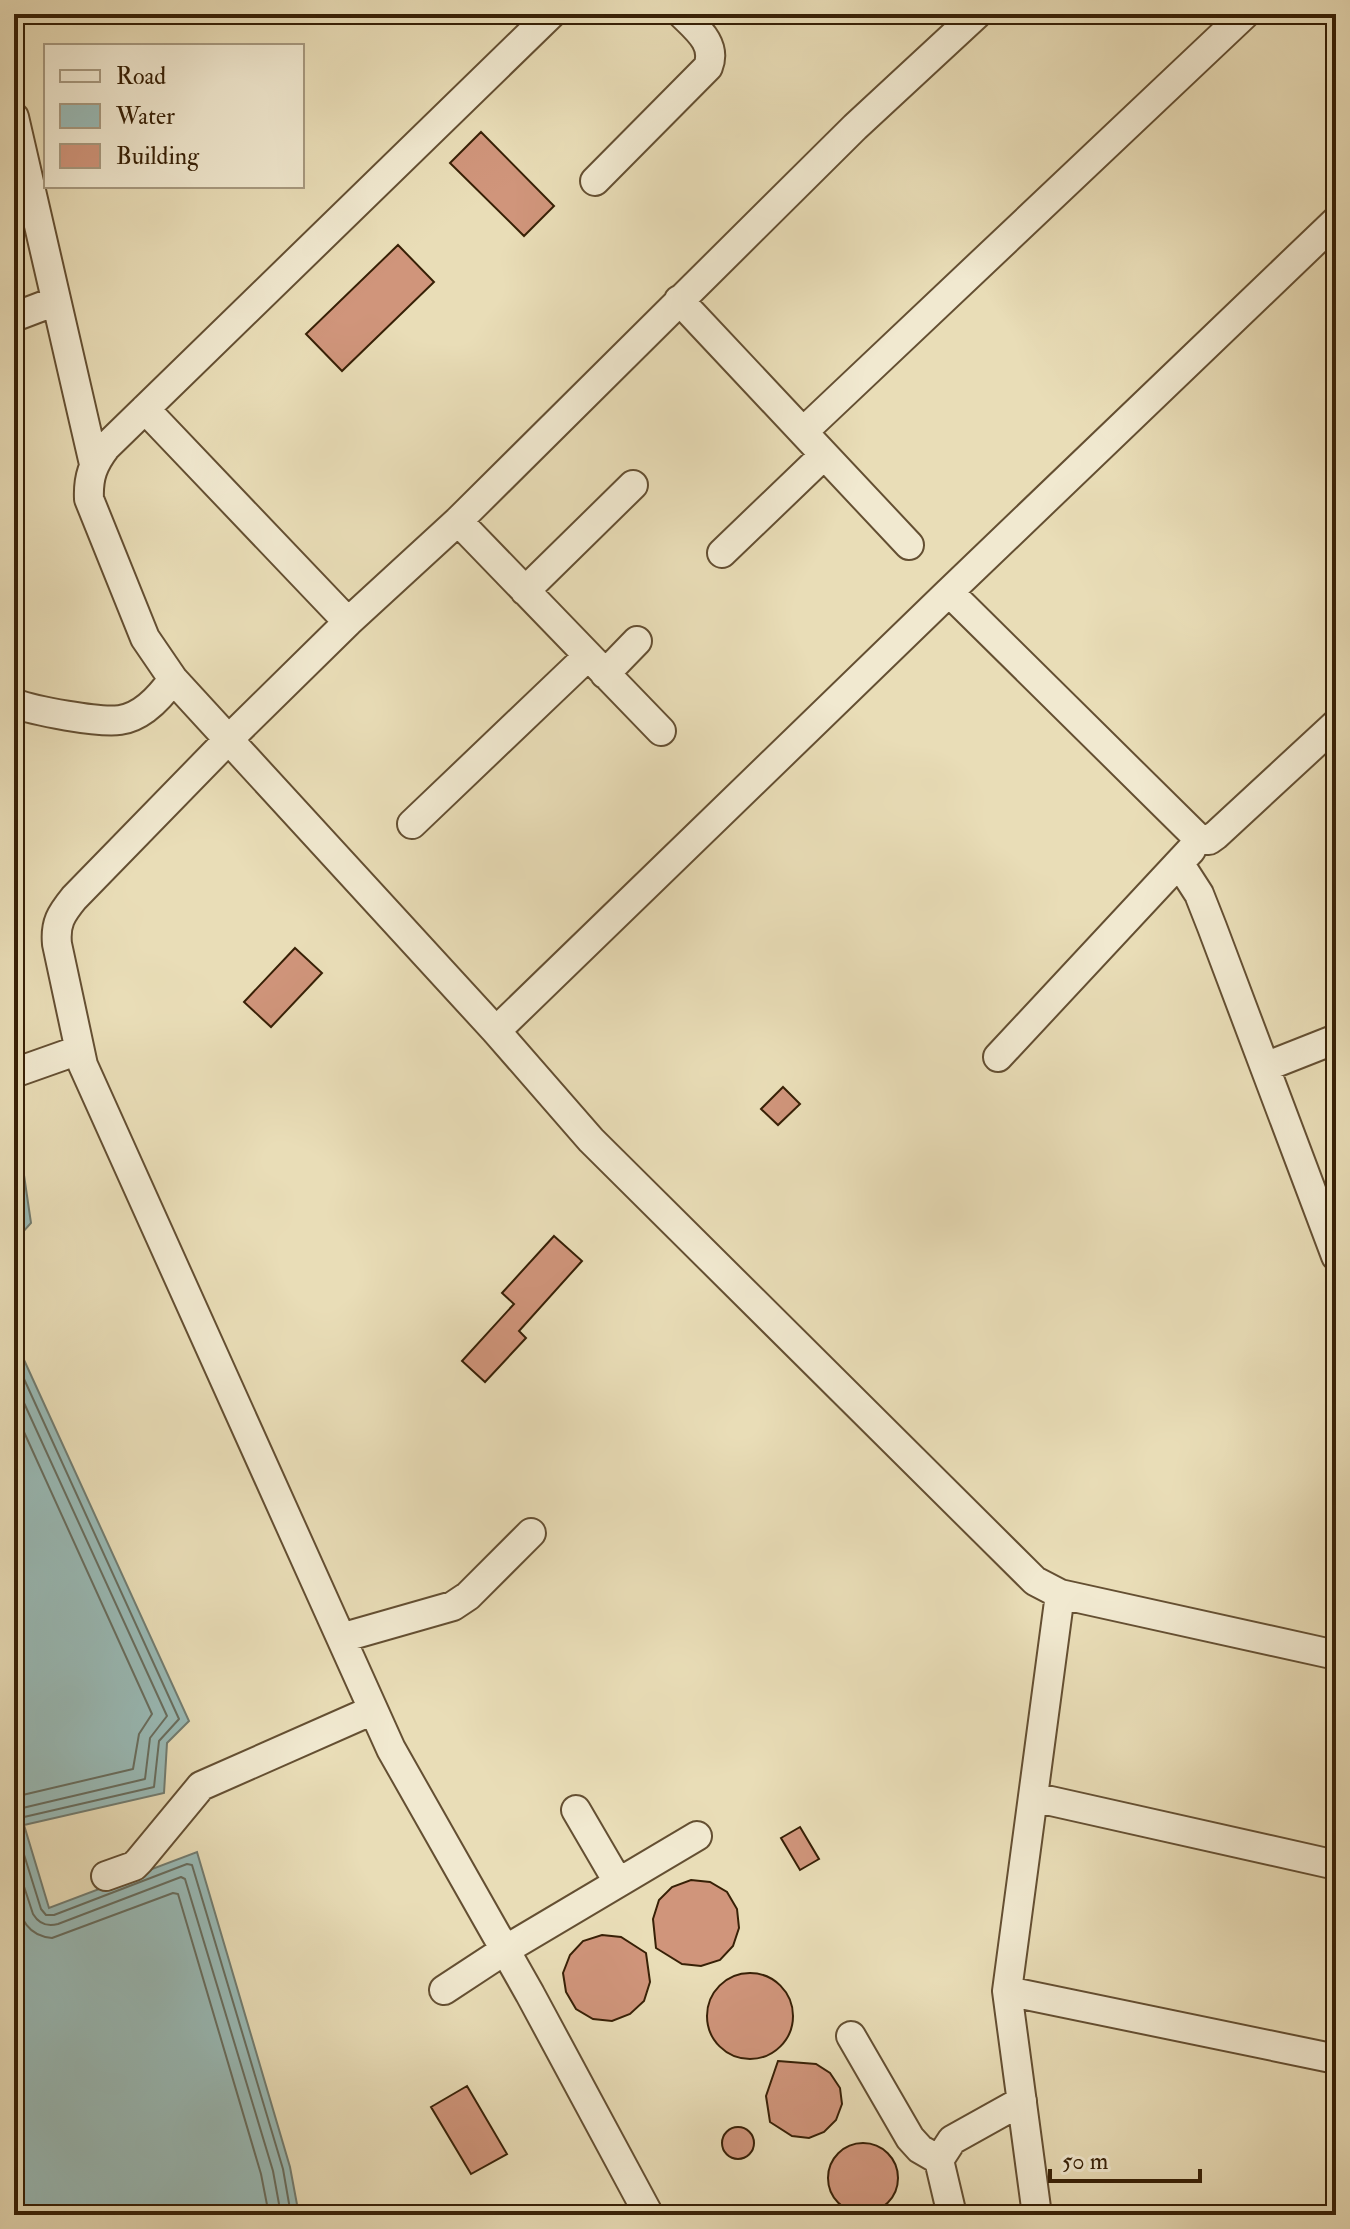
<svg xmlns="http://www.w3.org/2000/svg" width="1350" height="2229" font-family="'IM FELL Double Pica',serif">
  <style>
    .water { fill: #99bab6; stroke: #727c70; stroke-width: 2 }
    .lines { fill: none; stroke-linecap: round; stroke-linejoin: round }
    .shore { stroke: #686d5e; stroke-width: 2 }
    .building { fill: #d0957b; stroke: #372006; stroke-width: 2 }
    .minor-casing { stroke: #644f32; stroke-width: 32 }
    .minor { stroke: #f1e9d0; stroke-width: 28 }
  </style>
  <rect width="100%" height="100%" fill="#e9ddb7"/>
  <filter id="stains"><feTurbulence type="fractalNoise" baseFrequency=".0025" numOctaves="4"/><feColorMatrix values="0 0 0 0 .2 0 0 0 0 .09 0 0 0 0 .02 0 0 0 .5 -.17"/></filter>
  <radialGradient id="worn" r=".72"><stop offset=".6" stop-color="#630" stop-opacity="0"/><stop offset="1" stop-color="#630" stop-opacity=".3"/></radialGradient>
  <path class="water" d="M 19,1141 L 31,1223 L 14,1242 L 14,1142 Z
    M 14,1338 L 189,1721 L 167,1743 L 164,1793 L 24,1825 L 49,1908 L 197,1852 L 290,2167 L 299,2215 L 14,2215 Z"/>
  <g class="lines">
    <path class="shore" d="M 14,1357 L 179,1719 L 159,1741 L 154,1787 L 24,1817 L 18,1821 L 16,1829 L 41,1909 L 46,1915 L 54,1915 L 187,1864 L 192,1865 L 283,2169 L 291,2215
      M 14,1381 L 167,1716 L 150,1738 L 145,1779 L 14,1810
      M 14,1410 L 152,1714 L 139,1734 L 133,1769 L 14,1797
      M 14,1856 L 33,1914 C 39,1924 47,1927 58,1924 L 181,1877 L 185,1879 L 273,2171 L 281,2215
      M 14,1896 C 21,1917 26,1936 52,1938 L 173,1893 L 178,1894 L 261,2174 L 269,2215"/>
  </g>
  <path class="building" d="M 481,132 L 554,206 L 524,236 L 450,163 Z
    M 398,245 L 434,282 L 342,371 L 306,334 Z
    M 295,948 L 322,973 L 271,1027 L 244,1002 Z
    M 783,1087 L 800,1104 L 778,1125 L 761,1109 Z
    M 554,1236 L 582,1261 L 519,1331 L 526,1338 L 485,1382 L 462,1361 L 514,1304 L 502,1293 Z
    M 800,1827 L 819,1859 L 800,1870 L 781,1838 Z
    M 691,1880 L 710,1882 L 727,1892 L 737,1909 L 739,1928 L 733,1946 L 720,1960 L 701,1966 L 682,1964 L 656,1948 L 653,1919 L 659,1900 L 672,1887 Z
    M 602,1935 L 621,1937 L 646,1953 L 650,1982 L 644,2001 L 630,2014 L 612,2021 L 593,2019 L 576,2009 L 566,1992 L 563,1973 L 570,1955 L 583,1941 Z
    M707 2016a43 43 0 1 1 86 0a43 43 0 1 1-86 0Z
    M 778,2061 L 816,2064 L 830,2073 L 840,2088 L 842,2104 L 836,2120 L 824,2132 L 809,2138 L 792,2136 L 770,2122 L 766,2096 Z
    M 467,2086 L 507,2154 L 471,2174 L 431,2107 Z
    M722 2143a16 16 0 1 1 32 0a16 16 0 1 1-32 0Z
    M828 2178a35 35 0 1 1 70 0a35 35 0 1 1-70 0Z"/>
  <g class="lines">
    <g class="minor-casing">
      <path id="minor" d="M 551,14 L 106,447 C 93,464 88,477 89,499 L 145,638 L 173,679 L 496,1031 L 591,1140 L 1035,1581 L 1060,1594 L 1336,1655
        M 14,117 L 94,464
        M 595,181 L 708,67 C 717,44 697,29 682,14
        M 679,300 L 909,545
        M 14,317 L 56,301
        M 145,409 L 348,622
        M 803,432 L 1245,14
        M 458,521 L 661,731
        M 722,553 L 824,455
        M 525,591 L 633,485
        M 949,592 L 1336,221
        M 605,674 L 637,641
        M 14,703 C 34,711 99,723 120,720 C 142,717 161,696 173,679
        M 412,824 L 588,656
        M 1179,863 L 1199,894 L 1212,927 L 1336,1256
        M 496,1031 L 949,592 L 1200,840 L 1209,840 L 1216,835 L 1336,724
        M 998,1057 L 1191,850
        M 1265,1067 L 1336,1039
        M 14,1073 L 79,1050
        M 341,1638 L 453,1606 L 468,1596 L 531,1533
        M 1033,1797 L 1336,1865
        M 576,1810 L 618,1882
        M 106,1876 L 134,1866 L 139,1861 L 201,1786 L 373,1710
        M 444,1990 L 505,1950 L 697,1836
        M 1007,1991 L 1336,2059
        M 851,2036 L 910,2138 L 920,2149 L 939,2160
        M 649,2215 L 530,1994 L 391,1749 L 83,1065 L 57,944 C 55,923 61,914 74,898 L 228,740 L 348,622 L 458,521 L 855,127 L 977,14
        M 952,2215 L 939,2160 L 952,2140 L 1022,2101
        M 1037,2215 L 1007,1991 L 1060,1594"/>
    </g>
    <use href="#minor" class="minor"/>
  </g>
  <rect width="1350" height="2229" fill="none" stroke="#e9ddb7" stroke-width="48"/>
  <rect x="16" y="16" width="1318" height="2197" fill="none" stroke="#372006" stroke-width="4"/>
  <rect x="24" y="24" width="1302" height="2181" fill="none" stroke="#372006" stroke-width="2"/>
  <rect x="44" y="44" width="260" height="144" fill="#f1e9d0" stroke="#a7997f" stroke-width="2"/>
  <rect x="60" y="70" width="40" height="12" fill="#f1e9d0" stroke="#a7997f" stroke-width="2"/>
  <text x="116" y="84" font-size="24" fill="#372006">Road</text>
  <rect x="60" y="104" width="40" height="24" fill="#99bab6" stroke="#a7997f" stroke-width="2"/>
  <text x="116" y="124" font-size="24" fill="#372006">Water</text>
  <rect x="60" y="144" width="40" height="24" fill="#d0957b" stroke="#a7997f" stroke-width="2"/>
  <text x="116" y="164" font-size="24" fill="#372006">Building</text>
  <path d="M1050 2169v12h150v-12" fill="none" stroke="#372006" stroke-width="4"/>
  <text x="1062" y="2169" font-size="24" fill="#372006" stroke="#f1e9d0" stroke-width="6" paint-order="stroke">50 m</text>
  <rect width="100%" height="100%" filter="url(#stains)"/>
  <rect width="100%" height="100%" fill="url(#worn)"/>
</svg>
